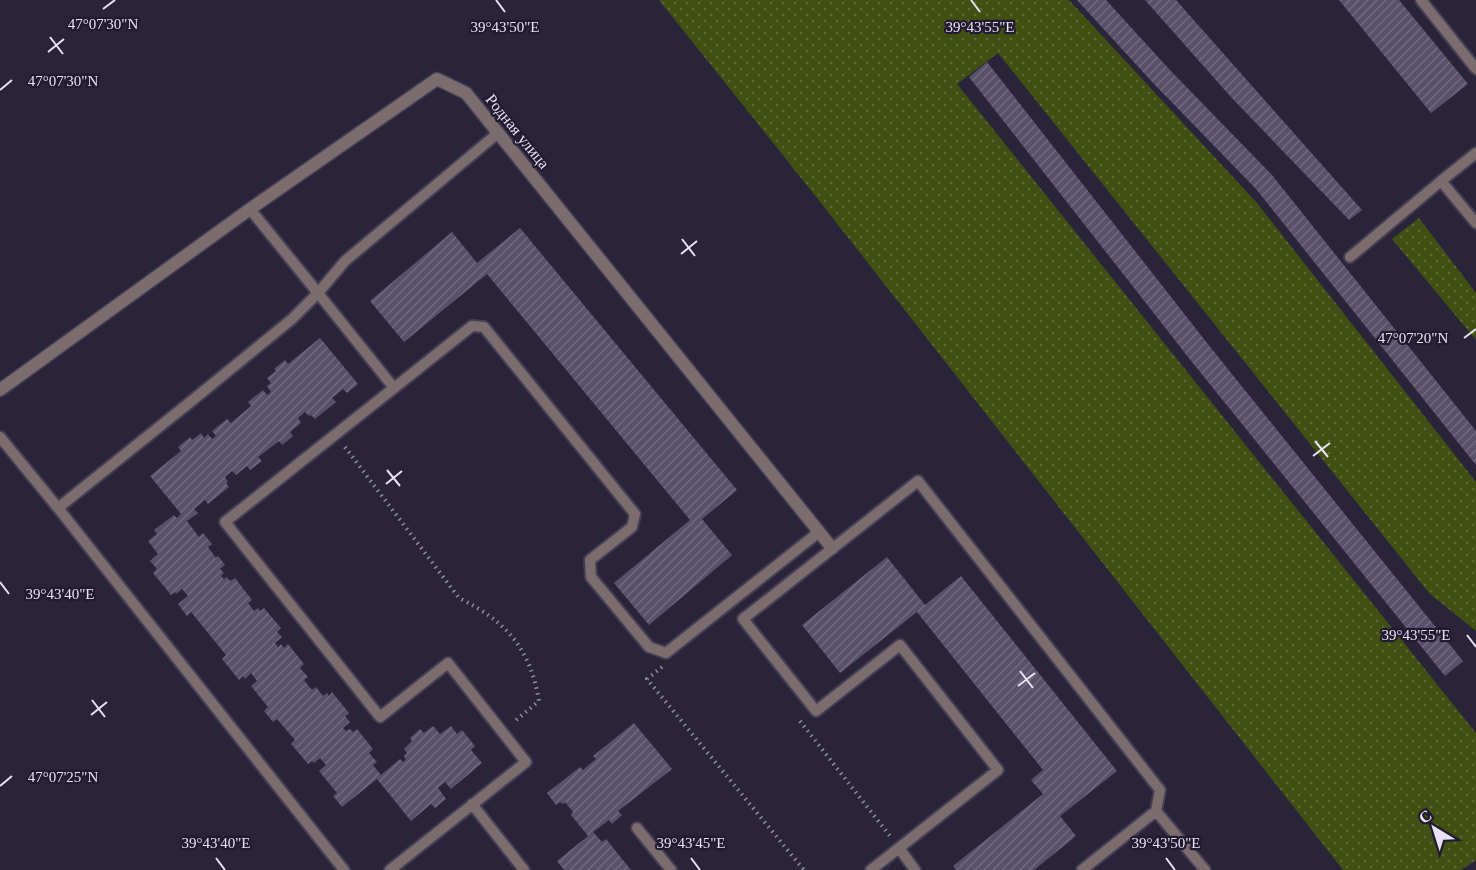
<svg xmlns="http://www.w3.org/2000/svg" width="1476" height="870" font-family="Georgia,serif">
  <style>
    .grass { fill: url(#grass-dots) }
    .building { fill: url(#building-hatch) }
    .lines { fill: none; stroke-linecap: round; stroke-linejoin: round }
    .lane-casing { stroke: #443f55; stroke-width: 14 }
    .street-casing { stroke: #443f55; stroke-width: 15 }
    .path { stroke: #918da0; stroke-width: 4; stroke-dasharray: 1.5 4.5; stroke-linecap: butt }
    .lane { stroke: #7b6c6e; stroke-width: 10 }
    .street { stroke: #7b6c6e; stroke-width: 12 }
    .ticks { fill: none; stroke: #e7e3f3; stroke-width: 2 }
    .labels { text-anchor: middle; stroke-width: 4.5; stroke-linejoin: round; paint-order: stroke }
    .street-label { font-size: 16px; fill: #e7e3f3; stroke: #211a30 }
    .ticks-label { font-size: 15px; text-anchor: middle; fill: #e7e3f3; stroke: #211a30; stroke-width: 4.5; stroke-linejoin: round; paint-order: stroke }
  </style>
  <defs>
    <pattern id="grass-dots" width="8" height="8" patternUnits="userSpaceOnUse" patternTransform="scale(1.5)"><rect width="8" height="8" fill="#414f12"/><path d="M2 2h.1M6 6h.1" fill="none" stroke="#5c6835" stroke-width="1.8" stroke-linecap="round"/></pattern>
    <pattern id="building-hatch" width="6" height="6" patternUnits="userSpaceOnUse" patternTransform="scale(1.5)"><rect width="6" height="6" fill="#58516b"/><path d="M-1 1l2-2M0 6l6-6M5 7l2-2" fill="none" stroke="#706a81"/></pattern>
  </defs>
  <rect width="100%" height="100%" fill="#2a243b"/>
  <path class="grass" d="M 659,0 L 1069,0 L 1257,203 L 1476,482 L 1476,631 L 1429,593 L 998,53 L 957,84 L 1476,733 L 1476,860 L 1461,870 L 1343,870 L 817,198 Z
    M 1419,218 L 1476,293 L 1476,340 L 1392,239 Z"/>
  <path class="building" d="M 1077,0 L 1106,0 L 1169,69 L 1272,175 L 1476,431 L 1476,465 L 1256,189 L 1154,84 Z
    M 1145,0 L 1176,0 L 1362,210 L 1349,220 L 1230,96 Z
    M 1339,0 L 1399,0 L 1468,84 L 1431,113 Z
    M 987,62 L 1211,348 L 1463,661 L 1445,676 L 1192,362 L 969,77 Z
    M 520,228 L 737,490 L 702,519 L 732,555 L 649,625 L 614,583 L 690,520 L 487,274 L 404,342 L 370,301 L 452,232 L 477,263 Z
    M 320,338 L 358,384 L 347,393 L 343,389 L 332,398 L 336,402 L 315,419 L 311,415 L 309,416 L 305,412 L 298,418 L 301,423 L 290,432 L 293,436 L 282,445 L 279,441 L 258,457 L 262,461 L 250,470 L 247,466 L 236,475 L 232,471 L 225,477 L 228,482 L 226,483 L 229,487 L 208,504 L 205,500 L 194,509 L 198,513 L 187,521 L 199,537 L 203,533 L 212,544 L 208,547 L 216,558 L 218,556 L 225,565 L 220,569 L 224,573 L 221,576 L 224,579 L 227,577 L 230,581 L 235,578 L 252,600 L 248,603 L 254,611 L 258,608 L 260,611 L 264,608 L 281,628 L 277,632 L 282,637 L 275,643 L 278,647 L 281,644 L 284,648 L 288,644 L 304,664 L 300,668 L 308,677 L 304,680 L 312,690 L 316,687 L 323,696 L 327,693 L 329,696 L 332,692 L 349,713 L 345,716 L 350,722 L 343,728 L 346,731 L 350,729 L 353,732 L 357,729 L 373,749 L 369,753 L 377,762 L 373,765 L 381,775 L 400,759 L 403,762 L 406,760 L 404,756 L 407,753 L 404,749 L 412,741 L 410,738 L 420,729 L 424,733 L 433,726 L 440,734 L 451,726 L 457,734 L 462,730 L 475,746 L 471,750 L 482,763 L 451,789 L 445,782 L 438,788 L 446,799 L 435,808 L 431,804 L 411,821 L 377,779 L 342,807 L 333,796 L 337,793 L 319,771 L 326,765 L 320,758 L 314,763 L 312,761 L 308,764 L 291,744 L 295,740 L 277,719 L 273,722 L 264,711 L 268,707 L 251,686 L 257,681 L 251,673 L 245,679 L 243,676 L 239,680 L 222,659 L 226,655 L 191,612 L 187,616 L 178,604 L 188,596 L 182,589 L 176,594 L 175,592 L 171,595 L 153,573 L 157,569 L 150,561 L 158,554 L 148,541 L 157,534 L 154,530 L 174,515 L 177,518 L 181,514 L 150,476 L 181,451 L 178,447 L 190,437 L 192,440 L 201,433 L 204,438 L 208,434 L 212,439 L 216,436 L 212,431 L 227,419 L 231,423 L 251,406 L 248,402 L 263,390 L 267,395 L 271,392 L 267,386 L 271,383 L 267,378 L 276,371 L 274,369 L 285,360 L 288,364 Z
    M 887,557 L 925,605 L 961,576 L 1117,771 L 1060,816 L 1076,836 L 1034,870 L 956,870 L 953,866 L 1043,794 L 1031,780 L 1043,770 L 917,612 L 840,673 L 802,625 Z
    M 634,723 L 672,769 L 618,811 L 622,815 L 612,824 L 609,820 L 593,832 L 602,842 L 606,839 L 631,870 L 564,870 L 557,861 L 588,836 L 571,815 L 573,812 L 565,802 L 563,804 L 560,802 L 556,805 L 547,793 L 580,767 L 583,770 L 596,759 L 593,756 Z"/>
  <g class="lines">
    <g class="lane-casing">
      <path id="lane" d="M 1421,0 L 1476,69
        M 1476,153 L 1441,181 L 1476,223
        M 250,209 L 318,293 L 345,261 L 498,133
        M 1350,257 L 1441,181
        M 394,388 L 472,326 L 484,327 L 635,514 L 632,527 L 590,560 L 591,577 L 649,647 L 666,653 L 819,532
        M 0,437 L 58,508
        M 472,804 L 524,870
        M 637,828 L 671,870
        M 899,848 L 915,870
        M 344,870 L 58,508 L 189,403 L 292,319 L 318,293 L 394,388 L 225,522 L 380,717 L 448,663 L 526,762 L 390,870
        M 871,870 L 998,770 L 900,645 L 816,711 L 743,619 L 918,481 L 1160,790 L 1156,811 L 1205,870
        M 1082,870 L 1156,811"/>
    </g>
    <g class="street-casing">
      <path id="street" d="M 0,390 L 250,209 L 437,79 L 466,93 L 832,548"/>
    </g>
    <path class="path" d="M 345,447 L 459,598 C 507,622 530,648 539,701 L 515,721
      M 662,667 L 647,679 L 804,870
      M 800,721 L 890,836"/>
    <use href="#lane" class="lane"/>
    <use href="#street" class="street"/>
  </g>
  <path class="ticks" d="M 496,0 L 505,12M 971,0 L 980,12M 103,9 L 115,0M 50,37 L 63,54M 48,52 L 64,39M 0,90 L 12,80M 682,239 L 695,256M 681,254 L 697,241M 1464,338 L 1476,329M 1315,441 L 1328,457M 1313,456 L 1330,443M 387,470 L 400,486M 386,484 L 402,471M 0,582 L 9,594M 1467,635 L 1476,647M 1020,671 L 1033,688M 1018,686 L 1035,673M 92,700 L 105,717M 91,715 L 107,702M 0,786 L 12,776M 216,858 L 225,870M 691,858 L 700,870M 1166,858 L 1175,870"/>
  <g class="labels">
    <g class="street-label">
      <text transform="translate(518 131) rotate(51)" y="6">Родная улица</text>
    </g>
  </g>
  <g class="ticks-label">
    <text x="103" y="29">47°07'30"N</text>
    <text x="505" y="32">39°43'50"E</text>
    <text x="980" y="32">39°43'55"E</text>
    <text x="63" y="86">47°07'30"N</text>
    <text x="1413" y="343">47°07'20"N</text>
    <text x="60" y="599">39°43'40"E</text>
    <text x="1416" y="640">39°43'55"E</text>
    <text x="63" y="782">47°07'25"N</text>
    <text x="216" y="848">39°43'40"E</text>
    <text x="691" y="848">39°43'45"E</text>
    <text x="1166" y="848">39°43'50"E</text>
  </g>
  <g transform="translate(1434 828) rotate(322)" stroke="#211a30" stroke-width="4.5" paint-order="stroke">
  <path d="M0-4.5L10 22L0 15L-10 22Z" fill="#e7e3f3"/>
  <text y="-9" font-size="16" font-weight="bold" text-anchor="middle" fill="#e7e3f3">С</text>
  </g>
</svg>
